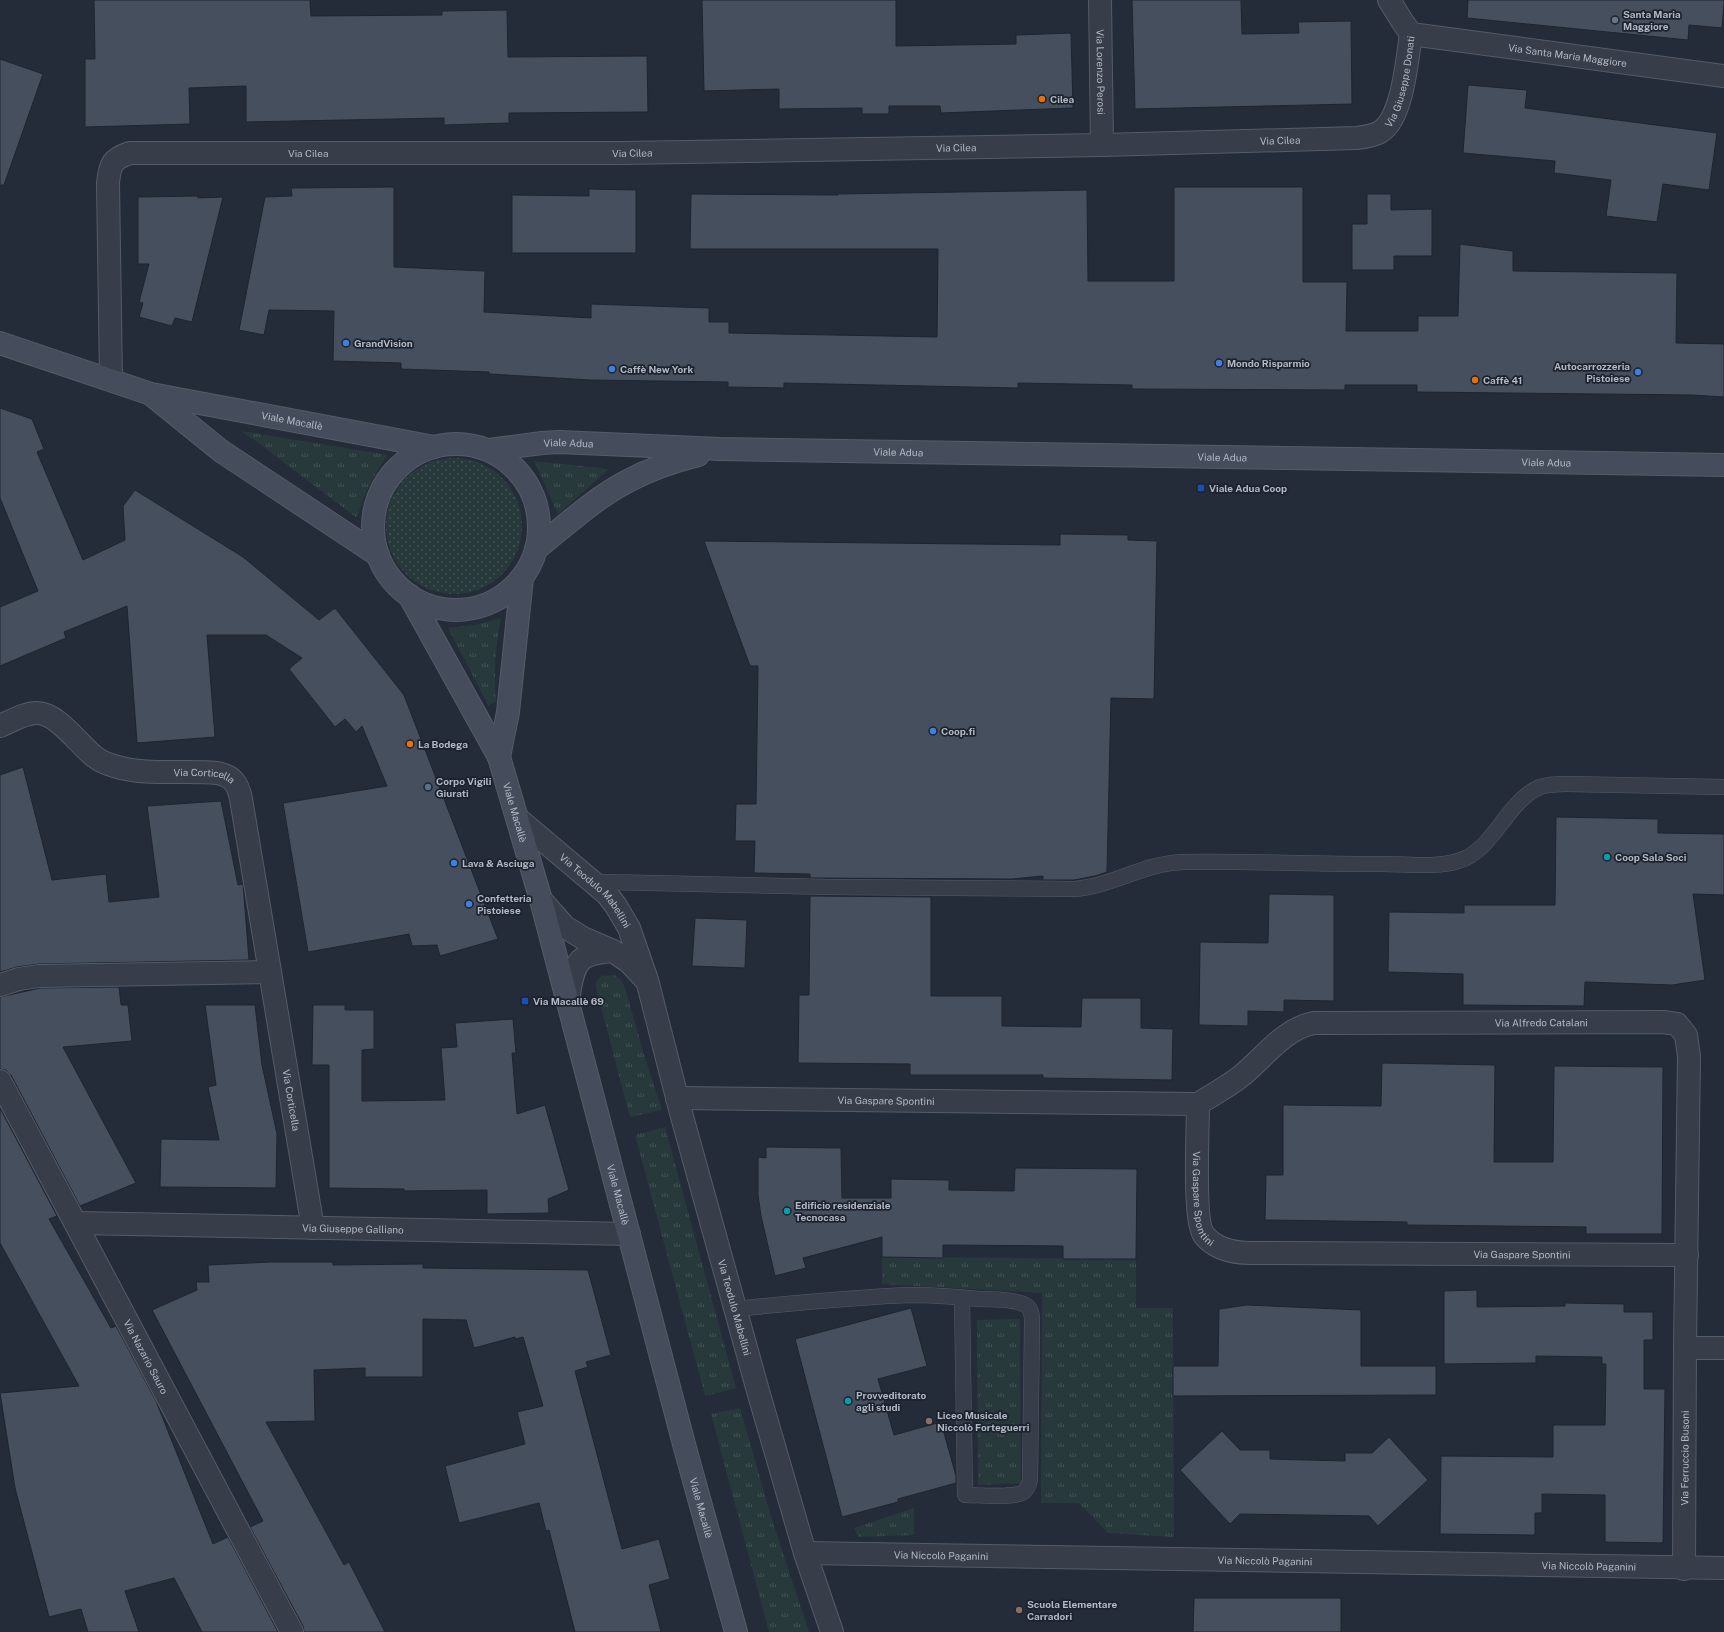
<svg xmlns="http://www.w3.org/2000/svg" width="1724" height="1632" font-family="'Public Sans',sans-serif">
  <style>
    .grass { fill: url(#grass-tufts) }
    .garden { fill: url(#garden-dots) }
    .building { fill: #454f5d; stroke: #1e2530 }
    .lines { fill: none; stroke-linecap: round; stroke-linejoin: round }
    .service-casing { stroke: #555c67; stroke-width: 16 }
    .pedestrian-casing { stroke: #555c67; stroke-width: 24 }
    .minor-casing { stroke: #555c67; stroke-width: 24 }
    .secondary-casing { stroke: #555c67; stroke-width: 24 }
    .service { stroke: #373e49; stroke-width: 15 }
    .pedestrian { stroke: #373e49; stroke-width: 22 }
    .minor { stroke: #373e49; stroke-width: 22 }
    .secondary { stroke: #454d5c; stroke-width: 22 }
    .worship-dot { fill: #6b7280; stroke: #1c232e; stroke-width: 1.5 }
    .food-dot { fill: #e8710a; stroke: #1c232e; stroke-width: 1.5 }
    .shop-dot { fill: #3f7fe0; stroke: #1c232e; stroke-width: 1.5 }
    .transit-dot { fill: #1a4fb4; stroke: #1c232e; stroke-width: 1.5 }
    .service-dot { fill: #5c6f8a; stroke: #1c232e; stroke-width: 1.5 }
    .culture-dot { fill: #0f9aa8; stroke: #1c232e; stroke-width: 1.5 }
    .education-dot { fill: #8d6e63; stroke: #1c232e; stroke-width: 1.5 }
    .labels { text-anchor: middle; stroke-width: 3.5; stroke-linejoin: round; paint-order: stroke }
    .poi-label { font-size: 10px; font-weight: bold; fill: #b2b9c5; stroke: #1c232e; text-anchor: start }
    .street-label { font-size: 10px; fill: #b2b9c5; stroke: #1c232e }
  </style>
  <defs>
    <pattern id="grass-tufts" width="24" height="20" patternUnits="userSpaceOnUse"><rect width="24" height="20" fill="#27393b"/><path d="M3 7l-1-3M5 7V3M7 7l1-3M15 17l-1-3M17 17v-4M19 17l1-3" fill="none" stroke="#445456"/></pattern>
    <pattern id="garden-dots" width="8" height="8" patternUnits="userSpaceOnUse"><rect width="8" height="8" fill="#27393b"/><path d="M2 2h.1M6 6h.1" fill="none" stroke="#445456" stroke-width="1.8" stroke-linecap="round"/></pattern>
  </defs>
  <rect width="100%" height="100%" fill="#242c39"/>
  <path class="grass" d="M 241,431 L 388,455 C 373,475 364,495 357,518 L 257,442 Z
    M 534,461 L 609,469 L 558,514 Z
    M 501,618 C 495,646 494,673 496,702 L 488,705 L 448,628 L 475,625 Z
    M 614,975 L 621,980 L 625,988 L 646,1061 L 662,1110 L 630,1117 L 596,988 L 596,982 L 601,976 Z
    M 665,1127 L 736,1388 L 705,1396 L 635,1135 Z
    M 882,1257 L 1136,1259 L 1136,1308 L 1173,1308 L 1174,1537 L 1108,1533 L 1079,1503 L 1041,1503 L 1042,1293 L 882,1284 Z
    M 1020,1319 L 1021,1483 L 978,1485 L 977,1320 Z
    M 740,1408 L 772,1520 L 809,1632 L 769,1632 L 711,1414 Z
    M 914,1508 L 914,1535 L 859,1537 L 854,1528 Z"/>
  <path class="garden" d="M386 526a68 68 0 1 1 136 0a68 68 0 1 1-136 0Z"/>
  <path class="building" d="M 94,0 L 310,0 L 311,16 L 442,15 L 442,11 L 507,10 L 508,57 L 647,56 L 648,112 L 509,113 L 509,123 L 444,125 L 444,118 L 246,122 L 246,86 L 189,88 L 190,124 L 85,127 L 85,59 L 95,59 Z
    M 702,0 L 896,0 L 896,46 L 1016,44 L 1016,35 L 1071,33 L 1073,108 L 941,113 L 940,106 L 889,106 L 889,114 L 862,114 L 862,108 L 779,109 L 779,89 L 704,91 Z
    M 1132,0 L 1241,0 L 1242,34 L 1299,33 L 1298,22 L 1351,21 L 1352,104 L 1135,109 Z
    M 1468,0 L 1724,0 L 1724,4 L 1722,28 L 1689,25 L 1688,40 L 1467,18 Z
    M 0,59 L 43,74 L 4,185 L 0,185 Z
    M 1468,85 L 1527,90 L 1525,108 L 1717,133 L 1709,190 L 1663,184 L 1657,222 L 1606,216 L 1611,180 L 1554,173 L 1555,161 L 1463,153 Z
    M 394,187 L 394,267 L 485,271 L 484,312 L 591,318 L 591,304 L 709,308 L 709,322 L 729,322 L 729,333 L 937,337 L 938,249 L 690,249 L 691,194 L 838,195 L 838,194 L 1087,190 L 1088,281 L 1174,281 L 1174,187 L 1303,187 L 1303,282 L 1347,282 L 1346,331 L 1418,331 L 1418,316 L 1458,316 L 1460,244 L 1513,251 L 1513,271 L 1677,273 L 1676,343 L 1724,344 L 1724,397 L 1692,395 L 1417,392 L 1417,385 L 1345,385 L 1345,390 L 1132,389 L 1132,385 L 1018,383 L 1018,388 L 784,383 L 784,388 L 728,387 L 728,382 L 590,380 L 489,374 L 489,372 L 401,369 L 401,363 L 333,361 L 334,311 L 269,310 L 264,335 L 239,330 L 265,197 L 292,196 L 291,188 Z
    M 589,189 L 636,190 L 636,253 L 512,253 L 512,195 L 589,196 Z
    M 1367,194 L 1391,194 L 1391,210 L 1432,209 L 1432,256 L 1394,256 L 1394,270 L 1352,270 L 1352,224 L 1367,224 Z
    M 198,196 L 198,198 L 223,197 L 192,322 L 175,318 L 172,326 L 139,317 L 143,303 L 139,302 L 149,264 L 138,264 L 138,197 Z
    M 0,408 L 32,419 L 44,449 L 37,452 L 83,560 L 125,540 L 123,506 L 135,490 L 243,557 L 319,620 L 335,608 L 404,695 L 498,939 L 440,956 L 437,945 L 412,946 L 409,934 L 308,952 L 283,803 L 387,786 L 362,726 L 356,732 L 345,719 L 335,727 L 289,669 L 302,658 L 266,635 L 207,635 L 215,737 L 137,743 L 127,606 L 64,632 L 66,638 L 0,666 L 0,607 L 38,591 L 0,498 Z
    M 1060,534 L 1128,535 L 1128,540 L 1157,541 L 1154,699 L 1111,698 L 1107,872 L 1095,876 L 1074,880 L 1043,880 L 1043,876 L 1012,879 L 810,878 L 810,874 L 754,873 L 755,841 L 735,841 L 736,804 L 756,804 L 758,666 L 750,666 L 704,541 L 1060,545 Z
    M 23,767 L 52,880 L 106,874 L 109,902 L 159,897 L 147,806 L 221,801 L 238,885 L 243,884 L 249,960 L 39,964 L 17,967 L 0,972 L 0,775 Z
    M 1556,817 L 1658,819 L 1658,833 L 1724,834 L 1724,895 L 1693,894 L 1705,980 L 1672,985 L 1585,982 L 1584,1006 L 1463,1005 L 1463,974 L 1388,972 L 1389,912 L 1464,913 L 1464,905 L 1555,905 Z
    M 1269,894 L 1334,895 L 1334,1001 L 1284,1000 L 1284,1012 L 1248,1011 L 1248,1026 L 1199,1025 L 1200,942 L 1268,943 Z
    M 810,896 L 931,897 L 931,996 L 1002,996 L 1002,1026 L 1081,1027 L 1082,998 L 1141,998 L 1141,1028 L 1173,1029 L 1172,1080 L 1043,1078 L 1043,1075 L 910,1075 L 910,1064 L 798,1063 L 799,995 L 809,995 Z
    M 695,918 L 747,920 L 745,968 L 692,966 Z
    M 119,987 L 121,1005 L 128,1005 L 132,1041 L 63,1047 L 136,1183 L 80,1206 L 11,1075 L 6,1070 L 0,1069 L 0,997 L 40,988 Z
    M 205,1005 L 255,1005 L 262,1065 L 277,1134 L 276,1188 L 160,1187 L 161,1139 L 219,1140 L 208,1087 L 216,1085 Z
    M 313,1005 L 345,1005 L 345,1010 L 374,1010 L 374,1049 L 362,1050 L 362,1101 L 445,1100 L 441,1048 L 457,1047 L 455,1023 L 513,1019 L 516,1053 L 512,1053 L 517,1114 L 545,1105 L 569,1190 L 548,1199 L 549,1213 L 487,1214 L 487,1190 L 404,1191 L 404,1189 L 329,1188 L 329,1065 L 312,1065 Z
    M 1382,1063 L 1495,1065 L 1494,1162 L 1553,1162 L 1554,1066 L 1663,1067 L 1662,1234 L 1586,1234 L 1586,1227 L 1407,1225 L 1407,1222 L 1265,1220 L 1266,1175 L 1283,1175 L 1283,1105 L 1381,1106 Z
    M 0,1108 L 57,1216 L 49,1219 L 111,1328 L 116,1326 L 156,1401 L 213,1544 L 228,1537 L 278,1632 L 202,1632 L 174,1578 L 125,1591 L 139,1632 L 88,1632 L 81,1609 L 49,1617 L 15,1488 L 0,1393 L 79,1386 L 0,1243 Z
    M 766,1147 L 841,1148 L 842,1198 L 891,1198 L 891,1179 L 949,1180 L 949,1190 L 1014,1191 L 1015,1168 L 1137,1169 L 1136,1259 L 1063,1259 L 1063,1246 L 943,1245 L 943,1258 L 882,1257 L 882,1237 L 803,1258 L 806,1268 L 775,1276 L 761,1216 L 758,1195 L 758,1157 L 766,1158 Z
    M 271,1262 L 333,1262 L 333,1265 L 423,1264 L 423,1268 L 588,1270 L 611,1355 L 586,1362 L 588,1367 L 575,1371 L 622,1549 L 659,1539 L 670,1579 L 649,1585 L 661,1632 L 575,1632 L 549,1530 L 546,1531 L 539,1503 L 459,1523 L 445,1466 L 525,1444 L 517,1412 L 543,1406 L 523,1337 L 515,1339 L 515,1337 L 474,1348 L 466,1320 L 423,1319 L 423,1377 L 365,1377 L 365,1368 L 314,1370 L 315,1421 L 266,1422 L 344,1565 L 349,1562 L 385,1632 L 304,1632 L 303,1626 L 250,1527 L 263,1521 L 152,1310 L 197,1290 L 196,1282 L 209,1282 L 208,1265 Z
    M 1477,1290 L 1477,1307 L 1565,1306 L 1565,1303 L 1624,1304 L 1624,1312 L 1653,1312 L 1653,1340 L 1644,1340 L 1644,1389 L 1665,1389 L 1663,1543 L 1605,1542 L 1605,1495 L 1542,1494 L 1542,1513 L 1535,1513 L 1535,1535 L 1440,1534 L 1441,1456 L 1553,1457 L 1553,1425 L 1605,1425 L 1606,1364 L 1602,1364 L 1602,1357 L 1536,1356 L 1536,1363 L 1444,1364 L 1444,1291 Z
    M 1247,1305 L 1361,1310 L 1361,1366 L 1436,1366 L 1436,1395 L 1173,1396 L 1173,1366 L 1218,1366 L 1219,1309 Z
    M 911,1308 L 927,1366 L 878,1379 L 894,1435 L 941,1422 L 956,1476 L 956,1483 L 898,1499 L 898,1502 L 842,1517 L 795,1339 Z
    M 1222,1431 L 1240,1450 L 1270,1450 L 1270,1459 L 1345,1461 L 1345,1453 L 1372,1453 L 1389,1437 L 1428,1480 L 1378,1526 L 1369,1516 L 1240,1514 L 1230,1524 L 1180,1470 Z
    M 1194,1598 L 1341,1598 L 1341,1632 L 1193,1632 Z"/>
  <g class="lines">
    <g class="service-casing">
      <path id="service" d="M 605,882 L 830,887 L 1075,889 C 1112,886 1145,863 1183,862 C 1249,861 1316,864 1383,864 C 1407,864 1435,868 1458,861 C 1494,851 1506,801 1540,787 C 1549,784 1558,784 1567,784 L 1724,787
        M 735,1309 C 794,1303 853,1297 912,1295 C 934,1295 957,1297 979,1299 C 990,1299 1018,1299 1027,1306 C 1032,1310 1032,1316 1032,1323 L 1030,1480 C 1029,1485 1027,1490 1022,1493 C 1010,1498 979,1495 965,1495 L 962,1298"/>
    </g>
    <g class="pedestrian-casing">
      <g id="pedestrian">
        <path id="s1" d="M 1684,1569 L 1685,1348"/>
      </g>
    </g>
    <g class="minor-casing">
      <g id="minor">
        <path id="s2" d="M 1100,0 L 1102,145"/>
        <path id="s3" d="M 1411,34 L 1724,76"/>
        <path id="s4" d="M 111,380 L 108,183 C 110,164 112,159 130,153 L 622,153 L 1102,145 L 1357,138 C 1365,137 1373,136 1380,132 C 1403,118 1407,59 1411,34 L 1402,21 L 1389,0"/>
        <path id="s5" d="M 0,726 C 12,721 24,713 37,713 C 58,713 79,745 95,757 C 100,761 107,764 114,766 C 145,776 184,770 217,773 C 233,776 238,784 241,799 L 270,972"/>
        <path id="s6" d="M 518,819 L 607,894 L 616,906 L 629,928 L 647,980 L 681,1113 L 758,1391 L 805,1553 L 832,1632"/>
        <path d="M 541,900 L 565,927 L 583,938 L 613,951 L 629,962 L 644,978"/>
        <path id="s7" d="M 0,985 L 19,979 L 39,976 L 270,972 L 313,1228"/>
        <path d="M 568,1003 C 570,989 571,965 585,957 C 593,953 604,952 613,951"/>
        <path id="s8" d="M 0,1081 L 292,1632"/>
        <path id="s9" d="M 677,1098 L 1198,1104 C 1198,1127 1193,1221 1204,1235 C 1216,1250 1234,1253 1251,1253 L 1687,1255"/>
        <path id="s10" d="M 1198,1104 C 1212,1095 1227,1087 1240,1077 C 1264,1058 1283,1029 1314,1023 L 1663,1022 L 1677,1024 L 1686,1035 L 1689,1056 L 1685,1348 L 1724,1348"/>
        <path id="s11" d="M 77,1223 L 629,1234"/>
        <path id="s12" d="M 805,1553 L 1724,1568"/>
      </g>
    </g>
    <g class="secondary-casing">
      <g id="secondary">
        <path id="s13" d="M 0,343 L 151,394 L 434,447"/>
        <path d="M 153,396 L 221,451 L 378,555"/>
        <circle cx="456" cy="527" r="83"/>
        <path id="s14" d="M 489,450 L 542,443 L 559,442 L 720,449 L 1724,465"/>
        <path d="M 536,549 C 566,525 595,498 628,481 C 650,469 674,461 698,455"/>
        <path id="s15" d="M 409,595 L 499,757 L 541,900 L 685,1448 L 736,1632"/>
        <path d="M 499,757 L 508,712 L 522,578"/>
      </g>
    </g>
    <use href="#service" class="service"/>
    <use href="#pedestrian" class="pedestrian"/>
    <use href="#minor" class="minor"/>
    <use href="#secondary" class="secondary"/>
  </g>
  <circle class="worship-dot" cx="1615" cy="20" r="4"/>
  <g class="food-dot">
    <circle cx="1042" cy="99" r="4"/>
    <circle cx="1475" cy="380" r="4"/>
    <circle cx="410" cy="744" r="4"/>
  </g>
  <g class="shop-dot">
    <circle cx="346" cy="343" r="4"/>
    <circle cx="1219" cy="363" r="4"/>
    <circle cx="612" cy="369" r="4"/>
    <circle cx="1638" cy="372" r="4"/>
    <circle cx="933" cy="731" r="4"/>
    <circle cx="454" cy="863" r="4"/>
    <circle cx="469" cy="904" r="4"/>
  </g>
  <g class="transit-dot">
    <rect x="1197" y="484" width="8" height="8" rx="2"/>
    <rect x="521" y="997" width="8" height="8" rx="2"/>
  </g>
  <circle class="service-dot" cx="428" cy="787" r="4"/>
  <g class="culture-dot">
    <circle cx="1607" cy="857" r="4"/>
    <circle cx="787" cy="1211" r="4"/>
    <circle cx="848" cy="1401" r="4"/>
  </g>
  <g class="education-dot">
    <circle cx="929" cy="1421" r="4"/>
    <circle cx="1019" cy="1610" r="4"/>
  </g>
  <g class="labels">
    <g class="poi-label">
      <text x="1623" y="18">Santa Maria<tspan x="1623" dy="12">Maggiore</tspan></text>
      <text x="1050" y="103">Cilea</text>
      <text x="354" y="347">GrandVision</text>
      <text x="1227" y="367">Mondo Risparmio</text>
      <text x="1630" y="370" text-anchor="end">Autocarrozzeria<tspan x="1630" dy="12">Pistoiese</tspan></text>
      <text x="620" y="373">Caffè New York</text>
      <text x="1483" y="384">Caffè 41</text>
      <text x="1209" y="492">Viale Adua Coop</text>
      <text x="941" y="735">Coop.fi</text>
      <text x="418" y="748">La Bodega</text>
      <text x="436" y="785">Corpo Vigili<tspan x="436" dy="12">Giurati</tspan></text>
      <text x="1615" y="861">Coop Sala Soci</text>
      <text x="462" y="867">Lava &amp; Asciuga</text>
      <text x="477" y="902">Confetteria<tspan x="477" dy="12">Pistoiese</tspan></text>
      <text x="533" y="1005">Via Macallè 69</text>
      <text x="795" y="1209">Edificio residenziale<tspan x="795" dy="12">Tecnocasa</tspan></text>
      <text x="856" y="1399">Provveditorato<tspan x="856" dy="12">agli studi</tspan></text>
      <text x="937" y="1419">Liceo Musicale<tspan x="937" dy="12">Niccolò Forteguerri</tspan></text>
      <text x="1027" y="1608">Scuola Elementare<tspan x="1027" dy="12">Carradori</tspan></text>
    </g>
    <g class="street-label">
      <text dy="4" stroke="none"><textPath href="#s3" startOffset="158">Via Santa Maria Maggiore</textPath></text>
      <text dy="4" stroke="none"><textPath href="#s2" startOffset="72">Via Lorenzo Perosi</textPath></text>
      <text dy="4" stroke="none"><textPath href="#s4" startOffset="1545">Via Giuseppe Donati</textPath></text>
      <text dy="4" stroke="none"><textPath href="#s4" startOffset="1388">Via Cilea</textPath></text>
      <text dy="4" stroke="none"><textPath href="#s4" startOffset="1064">Via Cilea</textPath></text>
      <text dy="4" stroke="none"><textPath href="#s4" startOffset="416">Via Cilea</textPath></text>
      <text dy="4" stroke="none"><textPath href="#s4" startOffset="740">Via Cilea</textPath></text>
      <text dy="4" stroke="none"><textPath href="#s13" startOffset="303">Viale Macallè</textPath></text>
      <text dy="4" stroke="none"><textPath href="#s14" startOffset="80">Viale Adua</textPath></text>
      <text dy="4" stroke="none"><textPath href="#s14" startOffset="410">Viale Adua</textPath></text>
      <text dy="4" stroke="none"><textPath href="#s14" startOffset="734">Viale Adua</textPath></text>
      <text dy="4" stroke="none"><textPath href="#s14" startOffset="1058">Viale Adua</textPath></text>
      <text dy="4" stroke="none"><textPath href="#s5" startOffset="226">Via Corticella</textPath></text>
      <text dy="4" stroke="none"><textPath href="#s15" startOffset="243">Viale Macallè</textPath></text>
      <text dy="4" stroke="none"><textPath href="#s6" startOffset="106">Via Teodulo Mabellini</textPath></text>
      <text dy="4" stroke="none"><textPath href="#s10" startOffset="370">Via Alfredo Catalani</textPath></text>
      <text dy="4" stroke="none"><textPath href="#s7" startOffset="401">Via Corticella</textPath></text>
      <text dy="4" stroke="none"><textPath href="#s9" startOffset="209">Via Gaspare Spontini</textPath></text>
      <text dy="4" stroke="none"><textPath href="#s15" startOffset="639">Viale Macallè</textPath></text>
      <text dy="4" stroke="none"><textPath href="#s9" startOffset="617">Via Gaspare Spontini</textPath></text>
      <text dy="4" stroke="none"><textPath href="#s11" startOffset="276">Via Giuseppe Galliano</textPath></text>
      <text dy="4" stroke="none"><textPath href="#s9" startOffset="976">Via Gaspare Spontini</textPath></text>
      <text dy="4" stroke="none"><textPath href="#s6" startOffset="551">Via Teodulo Mabellini</textPath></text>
      <text dy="4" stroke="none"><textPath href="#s8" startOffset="312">Via Nazario Sauro</textPath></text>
      <text dy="4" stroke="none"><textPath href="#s1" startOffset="111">Via Ferruccio Busoni</textPath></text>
      <text dy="4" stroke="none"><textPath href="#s15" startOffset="963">Viale Macallè</textPath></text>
      <text dy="4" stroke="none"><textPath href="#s12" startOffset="136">Via Niccolò Paganini</textPath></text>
      <text dy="4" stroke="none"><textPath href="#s12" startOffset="460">Via Niccolò Paganini</textPath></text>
      <text dy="4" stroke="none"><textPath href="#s12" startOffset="784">Via Niccolò Paganini</textPath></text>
    </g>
  </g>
</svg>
